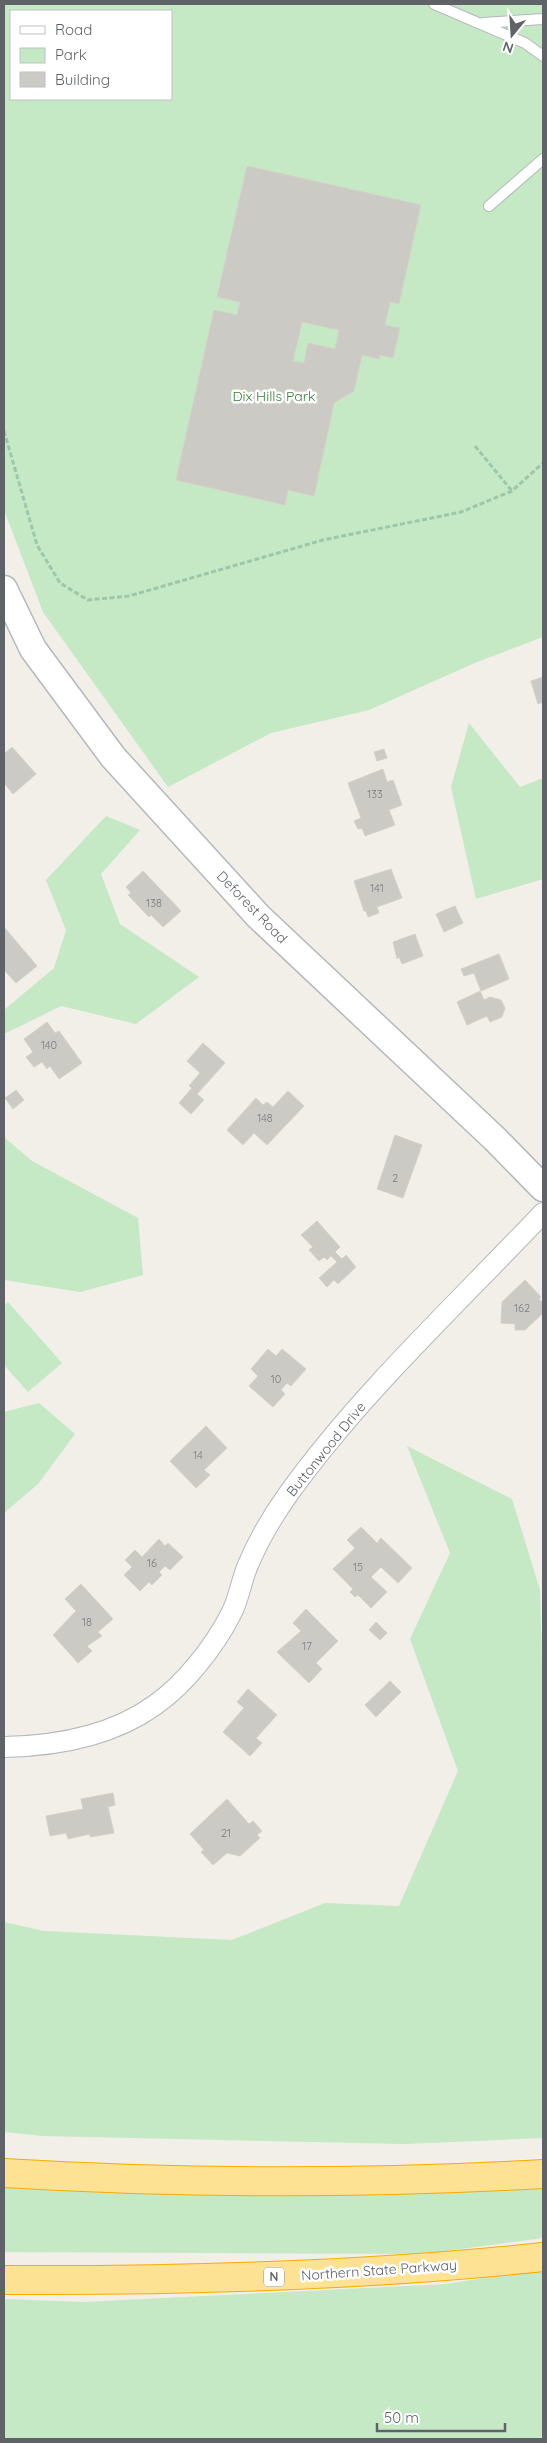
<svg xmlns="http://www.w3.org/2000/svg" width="547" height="2443" font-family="Quicksand,sans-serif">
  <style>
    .green { fill: #c5e8c5; fill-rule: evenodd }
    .building { fill: #cccac5; stroke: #d6d1c6; fill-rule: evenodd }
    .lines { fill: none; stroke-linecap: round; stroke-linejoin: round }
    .service-casing { stroke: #b5b8bc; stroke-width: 12 }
    .minor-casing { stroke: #b5b8bc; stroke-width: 22 }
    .tertiary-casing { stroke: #b5b8bc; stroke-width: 29 }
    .motorway-casing { stroke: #f9ab00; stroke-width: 30 }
    .path { stroke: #9cc7a9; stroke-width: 3; stroke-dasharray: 5 2.5; stroke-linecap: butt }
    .service { stroke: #fff; stroke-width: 10 }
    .minor { stroke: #fff; stroke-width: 20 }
    .tertiary { stroke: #fff; stroke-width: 26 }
    .motorway { stroke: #fde293; stroke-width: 28 }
    .labels { text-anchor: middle; stroke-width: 5; stroke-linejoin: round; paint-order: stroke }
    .number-label { font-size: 11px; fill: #7a7d7f }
    .shield { fill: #fff; stroke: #8f9295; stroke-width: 1 }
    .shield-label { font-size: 12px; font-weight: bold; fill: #5f6368 }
    .park-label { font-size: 14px; fill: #348238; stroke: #fff }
    .street-label { font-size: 14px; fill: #5f6368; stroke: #fff }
  </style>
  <rect width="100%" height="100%" fill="#f1efe8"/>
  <path class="green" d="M 4,4 L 543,4 L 543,637 L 477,662 L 369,710 L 271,733 L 168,787 L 43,612 L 4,510 ZM 11,11 L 171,11 L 171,99 L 11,99 Z
    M 469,723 L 520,787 L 543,778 L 543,879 L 476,899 L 451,787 Z
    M 106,816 L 140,830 L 101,874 L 120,924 L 199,977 L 136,1024 L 61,1006 L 4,1034 L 4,1010 L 54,968 L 66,930 L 46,880 Z
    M 4,1137 L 32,1161 L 138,1218 L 143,1275 L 80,1292 L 4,1280 Z
    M 8,1302 L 62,1363 L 28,1392 L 4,1365 L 4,1306 Z
    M 39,1403 L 75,1434 L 38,1484 L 4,1513 L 4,1412 Z
    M 407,1446 L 512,1499 L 540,1590 L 543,1703 L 543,2138 L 405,2144 L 42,2136 L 4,2132 L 4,1922 L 44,1931 L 232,1940 L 325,1903 L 399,1906 L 458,1771 L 410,1639 L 450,1553 Z
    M 543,2182 L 543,2238 L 423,2254 L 4,2252 L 4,2183 Z
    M 543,2268 L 543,2439 L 4,2439 L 4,2299 L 83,2302 L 447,2284 Z"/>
  <path class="building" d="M 247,166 L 421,205 L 399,304 L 390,302 L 385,325 L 400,328 L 393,358 L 380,355 L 379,359 L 362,355 L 354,391 L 334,403 L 314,496 L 288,490 L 285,505 L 176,480 L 214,310 L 237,315 L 240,302 L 217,297 ZM 302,322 L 339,330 L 335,349 L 308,343 L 304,363 L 293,361 Z
    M 543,677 L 543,702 L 538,704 L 531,681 Z
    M 12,747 L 36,774 L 13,794 L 4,783 L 4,754 Z
    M 384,749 L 387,758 L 377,761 L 374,752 Z
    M 383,769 L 387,782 L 393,780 L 402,805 L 389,810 L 395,825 L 365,836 L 362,828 L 358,829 L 354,821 L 361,818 L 348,783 Z
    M 391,869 L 402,898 L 377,907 L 379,913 L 368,917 L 366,911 L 364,911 L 354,881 Z
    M 143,871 L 181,911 L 163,927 L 151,915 L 149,917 L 128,895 L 131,893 L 126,887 Z
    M 455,906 L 463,923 L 444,932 L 436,914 Z
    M 4,927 L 37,966 L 16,983 L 4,970 Z
    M 415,934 L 423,956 L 402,964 L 399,957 L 397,959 L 393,942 Z
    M 499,954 L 509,979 L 481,991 L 474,973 L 464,976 L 461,969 Z
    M 480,991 L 484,1000 L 490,997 L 501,1000 L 505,1008 L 502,1017 L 490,1022 L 487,1016 L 467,1025 L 457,1002 Z
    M 47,1022 L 55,1033 L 59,1031 L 82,1063 L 59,1079 L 50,1066 L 47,1069 L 42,1062 L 34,1067 L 26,1057 L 33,1052 L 24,1039 Z
    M 203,1043 L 225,1063 L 197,1094 L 204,1100 L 191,1114 L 179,1103 L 192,1088 L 189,1086 L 200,1073 L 187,1061 Z
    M 16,1090 L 24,1100 L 13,1109 L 5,1098 Z
    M 288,1091 L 304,1106 L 267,1145 L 254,1133 L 243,1145 L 227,1130 L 256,1098 L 263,1105 L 267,1102 L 273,1107 Z
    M 395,1135 L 422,1145 L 403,1198 L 377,1189 Z
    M 317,1221 L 340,1247 L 335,1252 L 342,1259 L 346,1255 L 356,1267 L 338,1284 L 334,1280 L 327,1287 L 319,1278 L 337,1262 L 331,1256 L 327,1260 L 324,1257 L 319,1261 L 309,1250 L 313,1247 L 301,1235 Z
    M 525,1280 L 541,1297 L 539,1299 L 543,1303 L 543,1313 L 525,1330 L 515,1330 L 515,1324 L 501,1323 L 502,1302 Z
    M 268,1349 L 276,1356 L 282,1349 L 306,1369 L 291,1386 L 287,1383 L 281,1390 L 285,1394 L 273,1407 L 249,1386 L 258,1376 L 251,1369 Z
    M 206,1426 L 227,1448 L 204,1470 L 210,1475 L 196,1488 L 170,1461 Z
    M 361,1527 L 377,1543 L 381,1538 L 412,1568 L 398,1583 L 381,1567 L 371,1577 L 387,1592 L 371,1608 L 358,1595 L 355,1597 L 350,1592 L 353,1589 L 333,1569 L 355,1548 L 347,1540 Z
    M 159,1539 L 165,1546 L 168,1543 L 183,1557 L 170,1570 L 165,1566 L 159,1572 L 162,1575 L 152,1585 L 149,1582 L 140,1591 L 124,1575 L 132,1567 L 125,1560 L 135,1550 L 142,1557 Z
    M 81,1584 L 113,1619 L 98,1632 L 102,1636 L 87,1646 L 92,1651 L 78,1663 L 53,1635 L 76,1611 L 65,1599 Z
    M 306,1609 L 338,1641 L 316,1663 L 322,1669 L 309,1683 L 277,1652 L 301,1631 L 293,1623 Z
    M 376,1622 L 387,1633 L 380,1640 L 369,1630 Z
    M 390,1681 L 401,1692 L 376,1717 L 365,1705 Z
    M 248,1689 L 277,1715 L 256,1738 L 262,1743 L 250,1756 L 223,1732 L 244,1708 L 237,1702 Z
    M 113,1793 L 115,1805 L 108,1807 L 114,1833 L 90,1837 L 90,1834 L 68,1839 L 66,1833 L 50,1836 L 46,1816 L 83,1809 L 81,1799 Z
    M 227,1799 L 249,1824 L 253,1821 L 262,1831 L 257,1835 L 260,1838 L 240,1856 L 227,1853 L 213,1865 L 201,1852 L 204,1850 L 190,1834 Z"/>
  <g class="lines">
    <g class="service-casing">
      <path id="service" d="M 434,4 L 525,43 L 543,56
        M 483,23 L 543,19
        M 489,206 L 543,159"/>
    </g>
    <g class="minor-casing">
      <path id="minor" d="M 4,1747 C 56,1746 112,1736 155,1705 C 185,1684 214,1647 231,1614 C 239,1599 241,1581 248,1565 C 258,1541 274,1514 289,1493 C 360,1394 459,1302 543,1213"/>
    </g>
    <g class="tertiary-casing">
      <path id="tertiary" d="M 4,589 L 33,649 L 113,757 L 258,916 L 495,1139 L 543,1188"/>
    </g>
    <g class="motorway-casing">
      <path id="motorway" d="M 4,2173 C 184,2184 363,2184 543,2174
        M 4,2280 C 184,2281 364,2276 543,2257"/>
    </g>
    <path class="path" d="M 4,431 L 37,545 L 60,583 L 88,600 L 129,596 L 323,540 L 461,512 L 512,491 L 543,463
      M 475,446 L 512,491"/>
    <use href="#service" class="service"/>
    <use href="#minor" class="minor"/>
    <use href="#tertiary" class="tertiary"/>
    <use href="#motorway" class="motorway"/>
  </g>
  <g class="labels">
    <g class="number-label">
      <text x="375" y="798">133</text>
      <text x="377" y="892">141</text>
      <text x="154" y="907">138</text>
      <text x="49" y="1049">140</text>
      <text x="265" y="1122">148</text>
      <text x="395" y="1182">2</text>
      <text x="522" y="1312">162</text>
      <text x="276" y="1383">10</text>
      <text x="198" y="1459">14</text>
      <text x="152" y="1567">16</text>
      <text x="358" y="1571">15</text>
      <text x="87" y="1626">18</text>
      <text x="307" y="1650">17</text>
      <text x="226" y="1837">21</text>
    </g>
    <rect class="shield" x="264" y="2267.5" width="20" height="19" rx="4"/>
    <g class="shield-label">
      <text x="274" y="2281">N</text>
    </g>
    <g class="park-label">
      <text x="274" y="401">Dix Hills Park</text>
    </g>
    <g class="street-label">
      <text transform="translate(252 907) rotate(46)" y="5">Deforest Road</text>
      <text transform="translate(326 1449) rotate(-51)" y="5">Buttonwood Drive</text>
      <text transform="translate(379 2270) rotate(-4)" y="5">Northern State Parkway</text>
    </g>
  </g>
  <rect width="547" height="2443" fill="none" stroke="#5f6368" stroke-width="10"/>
  <rect x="10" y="10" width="162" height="90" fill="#ffffff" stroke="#bfc1c3"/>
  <rect x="20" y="26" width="25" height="8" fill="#ffffff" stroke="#bfc1c3"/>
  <text x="55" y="35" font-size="15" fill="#5f6368">Road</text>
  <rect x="20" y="48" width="25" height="15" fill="#c5e8c5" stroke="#bfc1c3"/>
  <text x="55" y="60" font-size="15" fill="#5f6368">Park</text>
  <rect x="20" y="72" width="25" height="15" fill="#cccac5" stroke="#bfc1c3"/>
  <text x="55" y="85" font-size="15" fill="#5f6368">Building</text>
  <g transform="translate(512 35) rotate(198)" stroke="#ffffff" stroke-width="4" paint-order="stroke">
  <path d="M0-4L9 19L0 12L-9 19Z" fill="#5f6368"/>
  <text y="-8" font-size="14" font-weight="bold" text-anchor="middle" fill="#5f6368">N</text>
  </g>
  <path d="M377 2423v8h128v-8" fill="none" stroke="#5f6368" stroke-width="2.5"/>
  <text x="384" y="2423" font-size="15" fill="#5f6368" stroke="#ffffff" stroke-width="4" paint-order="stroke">50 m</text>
</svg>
